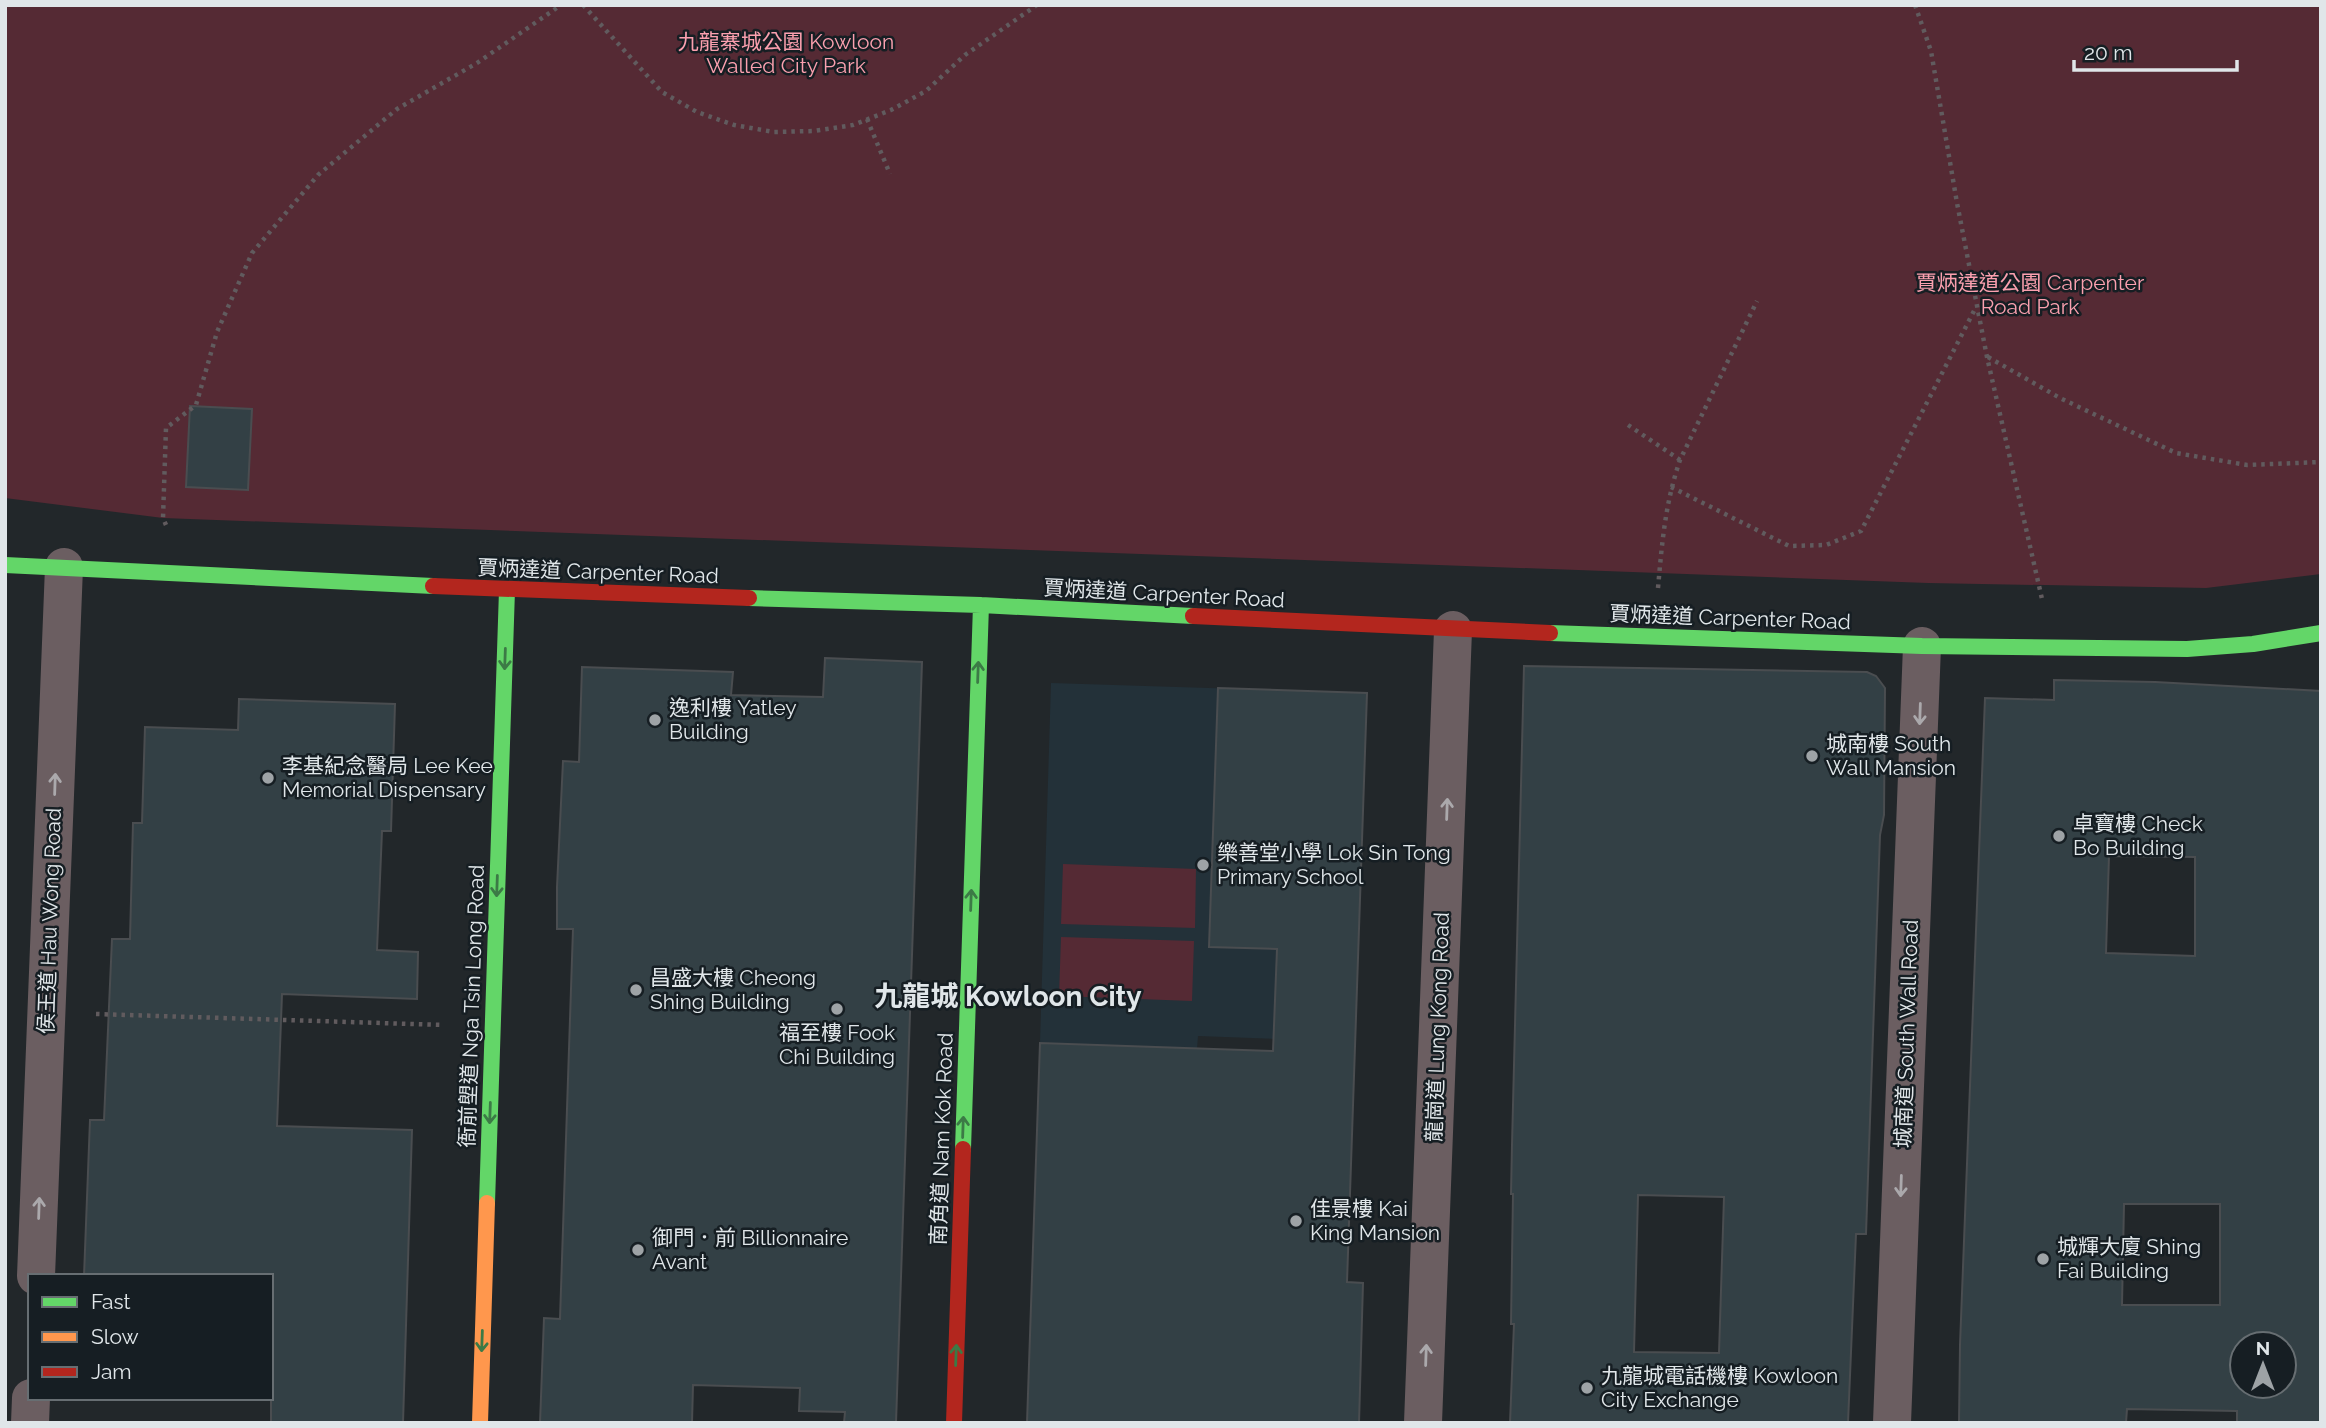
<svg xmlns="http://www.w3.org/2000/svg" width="2326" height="1428" font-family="Raleway,'Noto Sans TC',sans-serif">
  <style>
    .built { fill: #233139 }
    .green { fill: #552a34 }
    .building { fill: #334045; stroke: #4a4d50; stroke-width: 2; fill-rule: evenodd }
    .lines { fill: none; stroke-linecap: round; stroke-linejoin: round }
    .path { stroke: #615b5e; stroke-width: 4.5; stroke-dasharray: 3.5 5; stroke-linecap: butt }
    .street { stroke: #6b5e61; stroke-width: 38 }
    .fast { stroke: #63d668; stroke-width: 16 }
    .slow { stroke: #ff974d; stroke-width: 16 }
    .jam { stroke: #b3261e; stroke-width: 16 }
    .oneway { stroke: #3c7a46 }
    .oneway2 { stroke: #aba9ac }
    .poi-dot { fill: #9ea3a6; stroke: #161e23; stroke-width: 2.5 }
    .labels { text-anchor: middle; stroke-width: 5; stroke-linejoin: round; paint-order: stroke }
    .park-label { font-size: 21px; fill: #fba0af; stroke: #161e23 }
    .street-label { font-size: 21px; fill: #e0e6e9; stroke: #161e23 }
    .poi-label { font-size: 21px; fill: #e0e6e9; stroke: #161e23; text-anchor: start }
    .district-label { font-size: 28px; font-weight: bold; fill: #e0e6e9; stroke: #161e23 }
  </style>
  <rect width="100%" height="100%" fill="#22272a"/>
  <path class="built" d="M 1051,683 L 1367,693 L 1355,1042 L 1198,1036 L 1197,1049 L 1040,1043 Z"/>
  <path class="green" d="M 5,5 L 2321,5 L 2321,574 L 2206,588 L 1928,583 L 163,518 L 5,498 Z
    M 1063,864 L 1196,869 L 1195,928 L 1061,924 Z
    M 1061,937 L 1194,941 L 1192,1001 L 1059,996 Z"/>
  <path class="building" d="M 190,406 L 252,409 L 248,490 L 186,487 Z
    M 825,658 L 922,662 L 896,1423 L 844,1423 L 845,1412 L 799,1411 L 800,1388 L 693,1385 L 692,1423 L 540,1423 L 544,1318 L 560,1319 L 573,929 L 557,929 L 557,887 L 563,761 L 579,762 L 582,667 L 733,672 L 731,695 L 823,697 Z
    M 1524,666 L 1867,672 L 1876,676 L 1885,688 L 1884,815 L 1880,835 L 1866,1234 L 1856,1234 L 1848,1423 L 1510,1423 L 1514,1324 L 1511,1324 L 1513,1194 L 1511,1194 L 1512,1145 ZM 1638,1195 L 1724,1197 L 1719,1353 L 1634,1352 Z
    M 2054,680 L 2155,682 L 2321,691 L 2321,1423 L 2237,1423 L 2237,1411 L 2127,1409 L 2126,1423 L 1959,1423 L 1960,1345 L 1985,698 L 2054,700 ZM 2109,856 L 2195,857 L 2195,956 L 2106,953 ZM 2124,1204 L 2220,1204 L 2220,1305 L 2122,1305 ZM 2242,1344 L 2284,1344 L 2284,1386 L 2242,1386 Z
    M 1218,688 L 1367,693 L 1347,1282 L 1363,1283 L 1359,1423 L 1027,1423 L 1040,1043 L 1273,1051 L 1277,949 L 1209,947 Z
    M 239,699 L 395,704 L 391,831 L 382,831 L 377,950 L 418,952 L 417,999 L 282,994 L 277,1126 L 412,1130 L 403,1423 L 271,1423 L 271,1276 L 84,1276 L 90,1120 L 104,1120 L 112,939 L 130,939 L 133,823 L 142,823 L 145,727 L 238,730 Z"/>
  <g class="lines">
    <path class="path" d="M 583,5 L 662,92 L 697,112 L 734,125 L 774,132 L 814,131 L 853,125 L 891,110 L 926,91 L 965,55 L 1037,5
      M 1915,5 L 1931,51 L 1957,203 L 1987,357 L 2042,599
      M 867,119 L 890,174
      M 1988,357 L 2060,398 L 2176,453 L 2247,465 L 2321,462
      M 1628,425 L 1680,460
      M 1671,487 L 1789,546 L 1826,545 L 1861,531 L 1976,307
      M 166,525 L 163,518 L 166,428 L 196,405 L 217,332 L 252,253 L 318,175 L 397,109 L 477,63 L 561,5
      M 1658,588 C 1662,543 1665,504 1680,460 L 1757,301
      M 96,1014 L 444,1025"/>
    <path class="street" d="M 36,1276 L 64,567
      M 30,1423 L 31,1398
      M 1423,1423 L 1453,630
      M 1892,1423 L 1922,646"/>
    <path class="fast" d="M 5,565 L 433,586
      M 749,598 L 981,605 L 1193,616
      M 1550,633 L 1922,646 L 2187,649 L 2253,644 L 2321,633
      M 963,1149 L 981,605
      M 487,1203 L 507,590"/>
    <path class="slow" d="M 480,1423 L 487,1203"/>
    <path class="jam" d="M 433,586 L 749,598
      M 1193,616 L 1550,633
      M 954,1423 L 963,1149"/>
  </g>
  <defs><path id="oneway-shaft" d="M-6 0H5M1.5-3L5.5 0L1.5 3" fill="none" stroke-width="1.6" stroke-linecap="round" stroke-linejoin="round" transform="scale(1.75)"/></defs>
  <g class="oneway">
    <use href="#oneway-shaft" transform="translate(505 659) rotate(92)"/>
    <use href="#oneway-shaft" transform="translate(978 672) rotate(-88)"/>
    <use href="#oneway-shaft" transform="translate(497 886) rotate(92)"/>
    <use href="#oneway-shaft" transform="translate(971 900) rotate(-88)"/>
    <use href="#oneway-shaft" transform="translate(490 1113) rotate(92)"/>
    <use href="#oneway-shaft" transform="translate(963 1127) rotate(-88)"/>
    <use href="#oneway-shaft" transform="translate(482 1341) rotate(92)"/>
    <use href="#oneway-shaft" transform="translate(956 1355) rotate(-88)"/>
  </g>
  <g class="oneway2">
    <use href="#oneway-shaft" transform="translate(1920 714) rotate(92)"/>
    <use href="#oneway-shaft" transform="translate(55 784) rotate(-88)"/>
    <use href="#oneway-shaft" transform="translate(1447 809) rotate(-88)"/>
    <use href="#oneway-shaft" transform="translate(1901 1186) rotate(92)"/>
    <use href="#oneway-shaft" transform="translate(39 1208) rotate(-88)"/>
    <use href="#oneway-shaft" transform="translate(1426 1355) rotate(-88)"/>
  </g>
  <g class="poi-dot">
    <circle cx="655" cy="720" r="7"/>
    <circle cx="1812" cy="756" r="7"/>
    <circle cx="268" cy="778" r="7"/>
    <circle cx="2059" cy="836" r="7"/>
    <circle cx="1203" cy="865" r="7"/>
    <circle cx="636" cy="990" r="7"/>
    <circle cx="837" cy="1009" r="7"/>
    <circle cx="1296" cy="1221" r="7"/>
    <circle cx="638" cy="1250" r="7"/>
    <circle cx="2043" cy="1259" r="7"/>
    <circle cx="1587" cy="1388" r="7"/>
  </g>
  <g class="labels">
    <g class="park-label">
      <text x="786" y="49">九龍寨城公園 Kowloon<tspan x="786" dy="24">Walled City Park</tspan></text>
      <text x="2030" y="290">賈炳達道公園 Carpenter<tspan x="2030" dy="24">Road Park</tspan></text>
    </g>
    <g class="street-label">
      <text transform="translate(598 572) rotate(2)" y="7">賈炳達道 Carpenter Road</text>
      <text transform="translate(1164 594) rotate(3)" y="7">賈炳達道 Carpenter Road</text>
      <text transform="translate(1730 618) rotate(2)" y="7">賈炳達道 Carpenter Road</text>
      <text transform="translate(50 921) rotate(-88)" y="7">侯王道 Hau Wong Road</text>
      <text transform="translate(472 1006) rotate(-88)" y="7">衙前塱道 Nga Tsin Long Road</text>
      <text transform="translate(1438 1027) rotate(-88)" y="7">龍崗道 Lung Kong Road</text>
      <text transform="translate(1907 1034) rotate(-88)" y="7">城南道 South Wall Road</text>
      <text transform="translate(942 1139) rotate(-88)" y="7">南角道 Nam Kok Road</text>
    </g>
    <g class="poi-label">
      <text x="669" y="715">逸利樓 Yatley<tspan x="669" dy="24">Building</tspan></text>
      <text x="1826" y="751">城南樓 South<tspan x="1826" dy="24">Wall Mansion</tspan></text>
      <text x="282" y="773">李基紀念醫局 Lee Kee<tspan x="282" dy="24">Memorial Dispensary</tspan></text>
      <text x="2073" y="831">卓寶樓 Check<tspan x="2073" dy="24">Bo Building</tspan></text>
      <text x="1217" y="860">樂善堂小學 Lok Sin Tong<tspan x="1217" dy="24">Primary School</tspan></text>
      <text x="650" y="985">昌盛大樓 Cheong<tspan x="650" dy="24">Shing Building</tspan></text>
      <text x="837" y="1040" text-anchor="middle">福至樓 Fook<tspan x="837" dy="24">Chi Building</tspan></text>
      <text x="1310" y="1216">佳景樓 Kai<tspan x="1310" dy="24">King Mansion</tspan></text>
      <text x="652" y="1245">御門．前 Billionnaire<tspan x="652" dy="24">Avant</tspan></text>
      <text x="2057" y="1254">城輝大廈 Shing<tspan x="2057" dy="24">Fai Building</tspan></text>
      <text x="1601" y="1383">九龍城電話機樓 Kowloon<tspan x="1601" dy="24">City Exchange</tspan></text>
    </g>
    <g class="district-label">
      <text x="1008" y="1006">九龍城 Kowloon City</text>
    </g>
  </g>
  <rect width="2326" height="1428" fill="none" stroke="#e0e6e9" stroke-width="14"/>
  <rect x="28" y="1274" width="245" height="126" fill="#161e23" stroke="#676e72" stroke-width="2"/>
  <rect x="42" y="1297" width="35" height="10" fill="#63d668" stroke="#676e72" stroke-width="2"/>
  <text x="91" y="1309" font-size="21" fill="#e0e6e9">Fast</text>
  <rect x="42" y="1332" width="35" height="10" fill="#ff974d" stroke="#676e72" stroke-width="2"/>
  <text x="91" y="1344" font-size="21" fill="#e0e6e9">Slow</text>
  <rect x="42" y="1367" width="35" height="10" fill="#b3261e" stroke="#676e72" stroke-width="2"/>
  <text x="91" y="1379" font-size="21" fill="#e0e6e9">Jam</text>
  <g transform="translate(2263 1365)"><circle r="33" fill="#161e23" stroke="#676e72" stroke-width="2"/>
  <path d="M0-5L12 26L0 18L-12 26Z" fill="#9ea3a6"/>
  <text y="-10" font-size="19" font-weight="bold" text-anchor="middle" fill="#e0e6e9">N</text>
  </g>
  <path d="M2074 60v10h163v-10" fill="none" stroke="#e0e6e9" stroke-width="3.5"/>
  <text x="2084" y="60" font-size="21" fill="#e0e6e9" stroke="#161e23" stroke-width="5" paint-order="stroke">20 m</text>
</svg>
